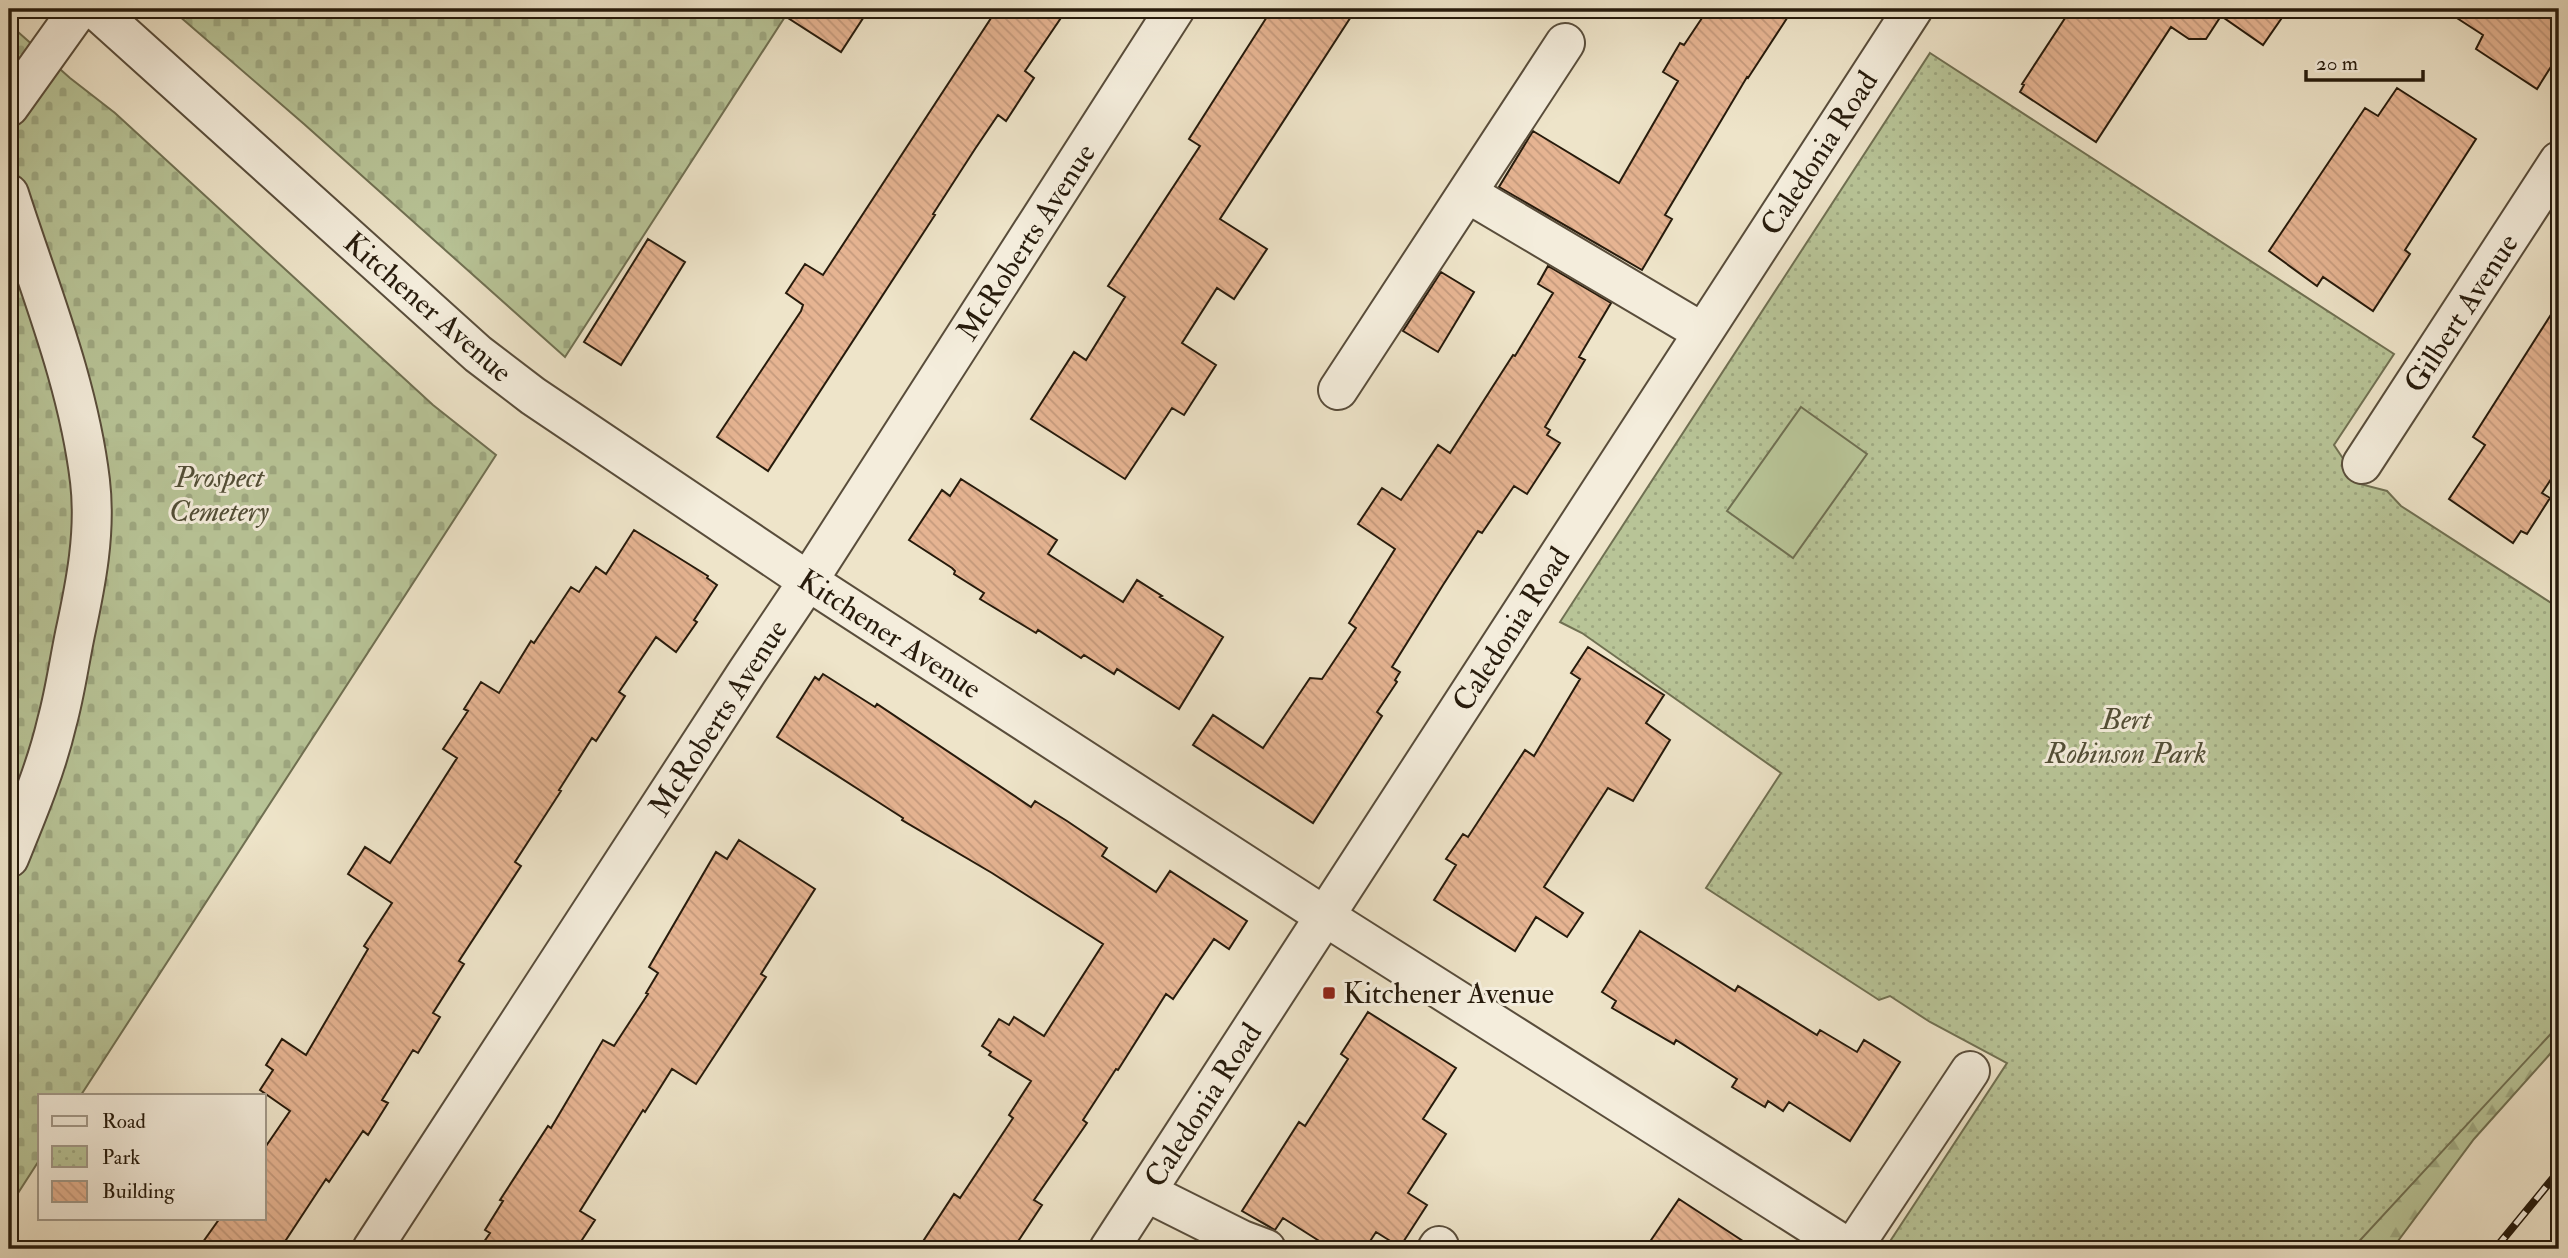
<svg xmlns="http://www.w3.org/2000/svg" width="2568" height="1258" font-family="'IM FELL Double Pica',serif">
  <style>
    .forest { fill: url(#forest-firs); stroke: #707052; stroke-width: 2 }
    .cemetery { fill: url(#cemetery-stones); stroke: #707052; stroke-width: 2 }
    .park { fill: url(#park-dots); stroke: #707052; stroke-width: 2 }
    .garden { fill: #b8c497; stroke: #707052; stroke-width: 2 }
    .building { fill: url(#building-back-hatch); stroke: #271b0c; stroke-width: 2 }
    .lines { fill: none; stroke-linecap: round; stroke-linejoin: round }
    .minor-casing { stroke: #594d3b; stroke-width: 42 }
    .minor { stroke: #f4eddc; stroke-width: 38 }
    .rail-casing { stroke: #271b0c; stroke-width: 8 }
    .rail { stroke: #f4eddc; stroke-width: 5; stroke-dasharray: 16; stroke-linecap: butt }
    .poi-dot { fill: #8f2418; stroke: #f4eddc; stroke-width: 2.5 }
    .labels { text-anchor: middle; stroke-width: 6; stroke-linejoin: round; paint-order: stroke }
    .street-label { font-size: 30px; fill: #271b0c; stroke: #f4eddc }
    .park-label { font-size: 30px; font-style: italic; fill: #524e36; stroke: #f4eddc }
    .poi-label { font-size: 30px; fill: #271b0c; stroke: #f4eddc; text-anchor: start }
  </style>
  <defs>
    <pattern id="forest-firs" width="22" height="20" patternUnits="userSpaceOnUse" patternTransform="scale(1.75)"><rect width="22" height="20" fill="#b8c497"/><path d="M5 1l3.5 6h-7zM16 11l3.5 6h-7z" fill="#9ea881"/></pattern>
    <pattern id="cemetery-stones" width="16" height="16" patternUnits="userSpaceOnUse" patternTransform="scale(1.75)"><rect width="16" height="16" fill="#b8c497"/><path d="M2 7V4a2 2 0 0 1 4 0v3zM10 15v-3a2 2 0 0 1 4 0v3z" fill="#9ea881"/></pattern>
    <pattern id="park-dots" width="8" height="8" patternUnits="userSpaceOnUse" patternTransform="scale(1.75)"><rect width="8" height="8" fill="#b8c497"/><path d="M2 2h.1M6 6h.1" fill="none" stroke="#9ea881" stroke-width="1.8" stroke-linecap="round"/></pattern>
    <pattern id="building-back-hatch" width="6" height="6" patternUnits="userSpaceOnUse" patternTransform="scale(1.75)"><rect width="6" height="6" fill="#e6b492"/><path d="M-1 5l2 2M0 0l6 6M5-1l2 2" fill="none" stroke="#c59a7d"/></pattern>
  </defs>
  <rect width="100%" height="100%" fill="#eee4c9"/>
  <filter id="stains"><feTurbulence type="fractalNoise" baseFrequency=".00286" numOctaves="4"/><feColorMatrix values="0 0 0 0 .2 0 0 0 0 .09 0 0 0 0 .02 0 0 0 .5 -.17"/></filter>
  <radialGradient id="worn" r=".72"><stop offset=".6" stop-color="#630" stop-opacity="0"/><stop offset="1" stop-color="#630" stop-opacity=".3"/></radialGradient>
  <path class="forest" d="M 2559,950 L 2559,1044 L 2474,1139 L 2392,1249 L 2296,1249 Z"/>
  <path class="cemetery" d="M 171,9 L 790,9 L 565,357 L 304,124 Z
    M 9,24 L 70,78 L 115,113 L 433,405 L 496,455 L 81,1095 L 40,1095 L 40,1159 L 9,1207 Z"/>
  <path class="park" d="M 1930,53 L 2394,354 L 2334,445 L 2360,484 L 2387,491 L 2401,506 L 2559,608 L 2559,1025 L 2352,1249 L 1885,1249 L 2007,1063 L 1930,1022 L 1890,996 L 1879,1000 L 1706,888 L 1781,773 L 1582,633 L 1560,622 Z"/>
  <path class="garden" d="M 1801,407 L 1867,454 L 1793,558 L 1727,511 Z"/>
  <path class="building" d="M 774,9 L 869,9 L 841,52 Z
    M 997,9 L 1067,9 L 1025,71 L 1034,78 L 1006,121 L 998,115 L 975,149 L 933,214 L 935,215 L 768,471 L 717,437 L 801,311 L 803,305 L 786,293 L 805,264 L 823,275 Z
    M 1272,9 L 1356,9 L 1220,219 L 1267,249 L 1234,299 L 1217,288 L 1182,343 L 1216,365 L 1184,415 L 1172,408 L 1125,479 L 1031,419 L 1074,352 L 1086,360 L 1125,297 L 1108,286 L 1200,146 L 1189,139 Z
    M 1708,9 L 1793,9 L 1748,78 L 1747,77 L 1665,215 L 1672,219 L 1642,270 L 1499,187 L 1533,131 L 1619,183 L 1678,81 L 1663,72 L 1680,43 L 1684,45 Z
    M 2071,9 L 2288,9 L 2263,45 L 2221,16 L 2206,39 L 2189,39 L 2171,27 L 2096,142 L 2020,92 L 2024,85 L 2022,84 Z
    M 2443,9 L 2559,9 L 2559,54 L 2537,89 L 2476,49 L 2483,35 Z
    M 2397,88 L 2476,139 L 2405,250 L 2410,254 L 2373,311 L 2323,277 L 2317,286 L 2269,251 L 2365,108 L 2378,116 Z
    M 648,239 L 685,262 L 621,365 L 584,342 Z
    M 1548,266 L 1611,303 L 1579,357 L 1585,360 L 1545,427 L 1550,430 L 1547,435 L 1560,443 L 1527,494 L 1514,486 L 1482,533 L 1478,531 L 1443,585 L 1392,667 L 1400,672 L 1395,680 L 1397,682 L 1377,712 L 1382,716 L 1313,823 L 1193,745 L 1213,715 L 1263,748 L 1310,678 L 1322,679 L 1356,628 L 1349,623 L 1395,549 L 1358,524 L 1382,488 L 1401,500 L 1438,445 L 1450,453 L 1513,355 L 1515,356 L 1553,293 L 1538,284 Z
    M 1441,272 L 1474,292 L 1438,352 L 1403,331 Z
    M 2559,302 L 2559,467 L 2542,493 L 2550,498 L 2527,534 L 2521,531 L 2513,543 L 2449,499 L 2485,445 L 2473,437 Z
    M 961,479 L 1057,540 L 1048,554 L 1123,602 L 1137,580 L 1162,596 L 1160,597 L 1223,637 L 1179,709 L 1117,669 L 1114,674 L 1084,655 L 1081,658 L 1038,630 L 1036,633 L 980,599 L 984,593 L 954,574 L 955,571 L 952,568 L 909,540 L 942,490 L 950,496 Z
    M 634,530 L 708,576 L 707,578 L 717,585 L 694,620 L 697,622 L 676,652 L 656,637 L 619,692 L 625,696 L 596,741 L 592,738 L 559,790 L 561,791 L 515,862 L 521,866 L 459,961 L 464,964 L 433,1013 L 440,1017 L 418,1053 L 413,1050 L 382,1100 L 388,1103 L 368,1135 L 363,1131 L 329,1182 L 326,1179 L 280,1249 L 198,1249 L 220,1218 L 264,1218 L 264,1149 L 290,1111 L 260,1090 L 273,1070 L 266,1065 L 282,1039 L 306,1055 L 368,949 L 364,946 L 392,903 L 348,874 L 365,847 L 390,863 L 457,758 L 443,749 L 468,711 L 464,709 L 481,682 L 499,693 L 531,641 L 534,643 L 571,587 L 579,592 L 596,567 L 606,574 Z
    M 1588,647 L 1664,695 L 1646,723 L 1670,740 L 1633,801 L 1608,788 L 1544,887 L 1583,913 L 1567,937 L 1536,917 L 1515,951 L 1434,900 L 1456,865 L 1446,859 L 1463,834 L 1468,837 L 1525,750 L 1534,756 L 1580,679 L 1571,673 Z
    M 823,674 L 875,707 L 877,704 L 1031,807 L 1035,801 L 1067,821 L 1107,848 L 1102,856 L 1156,892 L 1170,871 L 1247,921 L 1229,949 L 1214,939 L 1173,999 L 1166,994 L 1118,1070 L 1116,1069 L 1083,1120 L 1087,1123 L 1034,1200 L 1042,1205 L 1013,1249 L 918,1249 L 954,1194 L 960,1198 L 1013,1118 L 1009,1115 L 1031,1081 L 989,1055 L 991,1052 L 982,1046 L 999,1019 L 1009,1025 L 1014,1017 L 1044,1036 L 1103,944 L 992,873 L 902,820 L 903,818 L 777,737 L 815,677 L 819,680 Z
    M 739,840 L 815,889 L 761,974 L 766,977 L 696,1084 L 672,1069 L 645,1112 L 643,1110 L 580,1211 L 595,1220 L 576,1249 L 479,1249 L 490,1233 L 485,1230 L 503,1201 L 500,1200 L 548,1126 L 551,1128 L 603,1040 L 614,1046 L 648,994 L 646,993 L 658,973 L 649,967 L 716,852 L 727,859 Z
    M 1640,931 L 1735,991 L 1738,986 L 1817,1035 L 1820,1030 L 1857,1052 L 1864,1040 L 1900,1062 L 1850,1141 L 1789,1102 L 1783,1111 L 1768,1101 L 1765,1107 L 1732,1087 L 1737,1079 L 1676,1040 L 1674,1044 L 1612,1008 L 1616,1001 L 1602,992 Z
    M 1368,1012 L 1456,1068 L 1423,1119 L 1446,1134 L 1408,1193 L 1427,1205 L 1400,1247 L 1376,1232 L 1365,1249 L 1332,1249 L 1283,1218 L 1275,1230 L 1242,1211 L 1299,1122 L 1305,1126 L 1348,1059 L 1341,1054 Z
    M 1679,1199 L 1755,1249 L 1645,1249 Z"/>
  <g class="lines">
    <g class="minor-casing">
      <path id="minor" d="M 95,9 L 478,354 L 533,396 L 808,581 L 1326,917 L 1850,1249
        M 9,107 L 79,9
        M 1467,193 L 1702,332
        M 9,194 C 39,288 78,381 90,481 C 96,532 86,583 75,634 C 69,663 65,693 57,722 C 46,769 27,814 9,858
        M 1338,390 L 1565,43
        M 2362,464 L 2559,161
        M 1146,1192 L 1242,1240 L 1266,1249
        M 372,1249 L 747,672 L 808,581 L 1175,9
        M 1109,1249 L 1913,9
        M 1437,1249 L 1439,1246
        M 1852,1249 L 1970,1071"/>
    </g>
    <use href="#minor" class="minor"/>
    <g class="rail-casing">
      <path id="rail" d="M 2495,1249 L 2559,1171"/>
    </g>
    <use href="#rail" class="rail"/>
  </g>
  <rect class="poi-dot" x="1322" y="986" width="14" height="14" rx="3.5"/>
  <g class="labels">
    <g class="street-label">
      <text transform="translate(1819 153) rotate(-57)" y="10">Caledonia Road</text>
      <text transform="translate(1026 242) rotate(-57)" y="10">McRoberts Avenue</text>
      <text transform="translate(428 307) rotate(41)" y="10">Kitchener Avenue</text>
      <text transform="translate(2461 313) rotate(-57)" y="10">Gilbert Avenue</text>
      <text transform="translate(1511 629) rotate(-57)" y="10">Caledonia Road</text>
      <text transform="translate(890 634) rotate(33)" y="10">Kitchener Avenue</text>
      <text transform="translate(718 718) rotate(-57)" y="10">McRoberts Avenue</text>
      <text transform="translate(1203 1105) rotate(-57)" y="10">Caledonia Road</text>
    </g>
    <g class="park-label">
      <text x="219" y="487">Prospect<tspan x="219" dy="34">Cemetery</tspan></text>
      <text x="2126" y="729">Bert<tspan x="2126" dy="34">Robinson Park</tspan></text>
    </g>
    <g class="poi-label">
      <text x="1343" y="1003">Kitchener Avenue</text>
    </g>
  </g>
  <rect width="2568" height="1258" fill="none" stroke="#eee4c9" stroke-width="35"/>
  <rect x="10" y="10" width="2547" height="1237" fill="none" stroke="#271b0c" stroke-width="3.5"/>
  <rect x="18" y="18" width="2533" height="1223" fill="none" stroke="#271b0c" stroke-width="2"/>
  <rect x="38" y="1094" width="228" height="126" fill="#f4eddc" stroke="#a29989" stroke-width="2"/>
  <rect x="52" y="1116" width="35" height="10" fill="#f4eddc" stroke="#a29989" stroke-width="2"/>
  <text x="102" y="1128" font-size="21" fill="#271b0c">Road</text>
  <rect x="52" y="1146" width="35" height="21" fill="url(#park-dots)" stroke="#a29989" stroke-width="2"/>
  <text x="102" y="1164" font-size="21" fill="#271b0c">Park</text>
  <rect x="52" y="1181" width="35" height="21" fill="url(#building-back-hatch)" stroke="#a29989" stroke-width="2"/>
  <text x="102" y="1198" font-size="21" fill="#271b0c">Building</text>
  <path d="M2306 70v10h117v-10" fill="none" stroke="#271b0c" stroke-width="3.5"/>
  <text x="2316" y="70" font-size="21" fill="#271b0c" stroke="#f4eddc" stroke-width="5" paint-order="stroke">20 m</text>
  <rect width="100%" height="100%" filter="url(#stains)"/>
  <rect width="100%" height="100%" fill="url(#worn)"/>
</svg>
